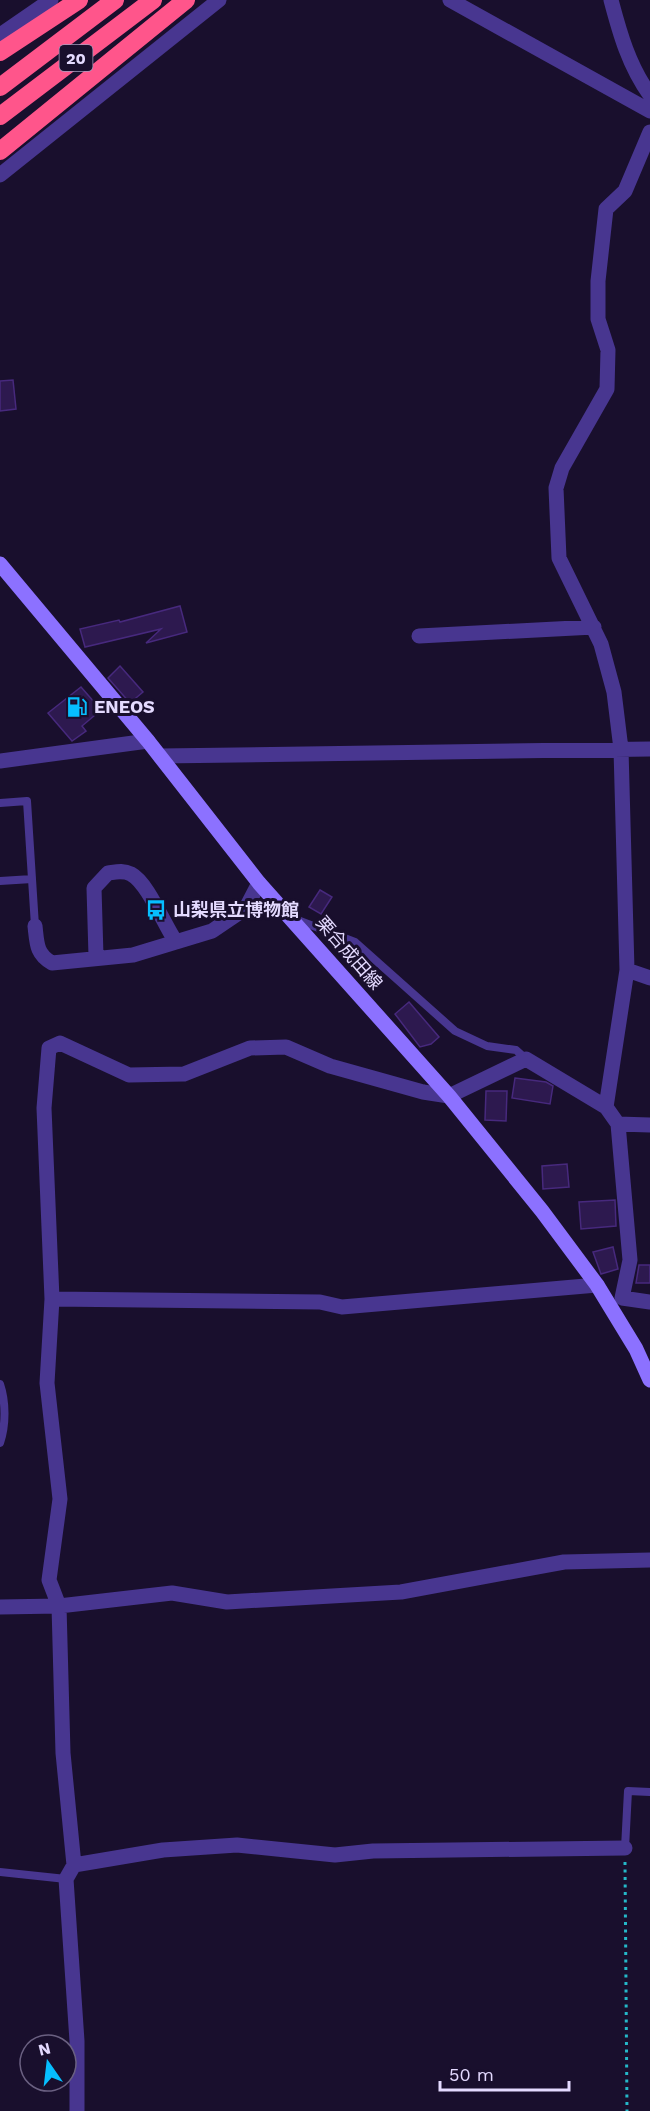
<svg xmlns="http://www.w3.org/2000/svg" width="650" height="2111" font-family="'Work Sans','Noto Sans JP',sans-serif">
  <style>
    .building { fill: #2d194f; stroke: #47297d; stroke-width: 1.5 }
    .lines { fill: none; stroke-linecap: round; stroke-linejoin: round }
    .path { stroke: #25b8c8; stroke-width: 3; stroke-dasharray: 3 4.5; stroke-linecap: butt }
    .lane { stroke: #483690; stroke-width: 8 }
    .street { stroke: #483690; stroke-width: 15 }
    .secondary { stroke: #8c71ff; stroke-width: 15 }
    .highway { stroke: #ff558b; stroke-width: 18 }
    .labels { text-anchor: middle; stroke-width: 6; stroke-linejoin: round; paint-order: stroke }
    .shield { fill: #190f2d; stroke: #a79dc0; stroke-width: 1.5 }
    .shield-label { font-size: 16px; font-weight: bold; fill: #e4daff }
    .poi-label { font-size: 18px; font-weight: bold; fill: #e4daff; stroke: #190f2d; text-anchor: start }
    .street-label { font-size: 18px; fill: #e4daff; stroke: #190f2d }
  </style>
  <rect width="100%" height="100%" fill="#190f2d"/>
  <path class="building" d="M 13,380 L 16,409 L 0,411 L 0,381 Z
    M 180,606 L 187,632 L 146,643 L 161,629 L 85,647 L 80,629 L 119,620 L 120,622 Z
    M 120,666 L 143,692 L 130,703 L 108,678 Z
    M 81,687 L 101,710 L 82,726 L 86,731 L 72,741 L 48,713 Z
    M 320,890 L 332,897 L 321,914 L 309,907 Z
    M 409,1002 L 439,1037 L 431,1044 L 420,1047 L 395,1014 Z
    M 515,1078 L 546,1082 L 553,1086 L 550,1104 L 512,1098 Z
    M 486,1091 L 507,1091 L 506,1121 L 485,1120 Z
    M 567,1164 L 569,1187 L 543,1189 L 542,1166 Z
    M 615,1200 L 616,1226 L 581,1229 L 579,1202 Z
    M 613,1247 L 618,1269 L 601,1274 L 593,1252 Z
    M 639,1265 L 650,1265 L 650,1283 L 636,1283 Z"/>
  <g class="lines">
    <path class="path" d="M 625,1862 L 627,2111"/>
    <path class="lane" d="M 0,803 L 27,801 L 32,879
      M 0,881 L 32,879 L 35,926
      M 295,919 L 355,942 L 455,1031 L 487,1046 L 516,1050 L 526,1059
      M 0,1384 C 6,1402 6,1425 0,1443
      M 625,1848 L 628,1791 L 650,1792
      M 0,1872 L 66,1879"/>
    <path class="street" d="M 450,0 L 650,111
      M 611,0 C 620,34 629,66 650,95
      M 0,35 L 51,0
      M 0,175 L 219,0
      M 419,636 L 594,627
      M 160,756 L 650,749
      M 0,761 L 148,741
      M 35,926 C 37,943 36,954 52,963 L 133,955 L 212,931 L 246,908 L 259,883
      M 96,956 L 94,888 L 108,873 C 116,872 123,870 131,874 C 148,883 164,925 176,942
      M 627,970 L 650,978
      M 606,1107 L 627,970 L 621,749 L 614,692 L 601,644 L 559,558 L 556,488 L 562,468 L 607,389 L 608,350 L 598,319 L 598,281 L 606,209 L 625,191 L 650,132
      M 618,1124 L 630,1260 L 622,1298 L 650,1302
      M 52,1299 L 320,1302 L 342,1307 L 597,1285
      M 0,1607 L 59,1606 L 172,1593 L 227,1602 L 401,1592 L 564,1562 L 650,1560
      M 74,1865 L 163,1850 L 237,1845 L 335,1855 L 373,1851 L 625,1848
      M 77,2111 L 77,2041 L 66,1879 L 74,1865 L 63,1753 L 59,1606 L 49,1580 L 60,1499 L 47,1383 L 52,1299 L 44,1108 L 49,1048 L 60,1043 L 129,1075 L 184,1074 L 250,1048 L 286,1047 L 330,1066 L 423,1092 L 449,1096 L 526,1059 L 606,1107 L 618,1124 L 650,1125"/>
    <path class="secondary" d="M 0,564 L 148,741 L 259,883 L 449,1096 L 542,1211 L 597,1285 L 636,1349 L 650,1380"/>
    <path class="highway" d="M 0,52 L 79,0
      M 0,87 L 115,0
      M 0,116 L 153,0
      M 0,151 L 186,0"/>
  </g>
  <defs>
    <g id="fuel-bare" transform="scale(1.62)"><path d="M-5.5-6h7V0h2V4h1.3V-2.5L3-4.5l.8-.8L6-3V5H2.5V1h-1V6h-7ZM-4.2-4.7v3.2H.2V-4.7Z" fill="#06beff" stroke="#190f2d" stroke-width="2.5" paint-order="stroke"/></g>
    <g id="bus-bare" transform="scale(1.62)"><path d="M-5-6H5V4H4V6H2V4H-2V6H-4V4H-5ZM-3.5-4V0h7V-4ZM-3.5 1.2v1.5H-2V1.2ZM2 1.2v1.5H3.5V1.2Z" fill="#06beff" stroke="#190f2d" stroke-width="2.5" paint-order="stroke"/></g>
  </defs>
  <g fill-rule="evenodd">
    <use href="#fuel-bare" x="77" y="707"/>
    <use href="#bus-bare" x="156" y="910"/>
  </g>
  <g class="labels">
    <rect class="shield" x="59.5" y="45" width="33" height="26" rx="4.5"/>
    <g class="shield-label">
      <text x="76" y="64">20</text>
    </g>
    <g class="poi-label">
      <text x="94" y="713">ENEOS</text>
      <text x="173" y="916">山梨県立博物館</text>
    </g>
    <g class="street-label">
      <text transform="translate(349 953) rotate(49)" y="6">栗合成田線</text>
    </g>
  </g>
  <g transform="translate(48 2063) rotate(346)"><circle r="28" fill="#190f2d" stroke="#6a6081" stroke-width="1.5"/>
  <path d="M0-4.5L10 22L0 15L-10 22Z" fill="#06beff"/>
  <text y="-9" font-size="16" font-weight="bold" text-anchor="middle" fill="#e4daff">N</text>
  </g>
  <path d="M440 2081v9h129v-9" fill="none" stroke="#e4daff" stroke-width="3"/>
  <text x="449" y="2081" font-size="18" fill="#e4daff" stroke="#190f2d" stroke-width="4.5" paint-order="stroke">50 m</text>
</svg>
